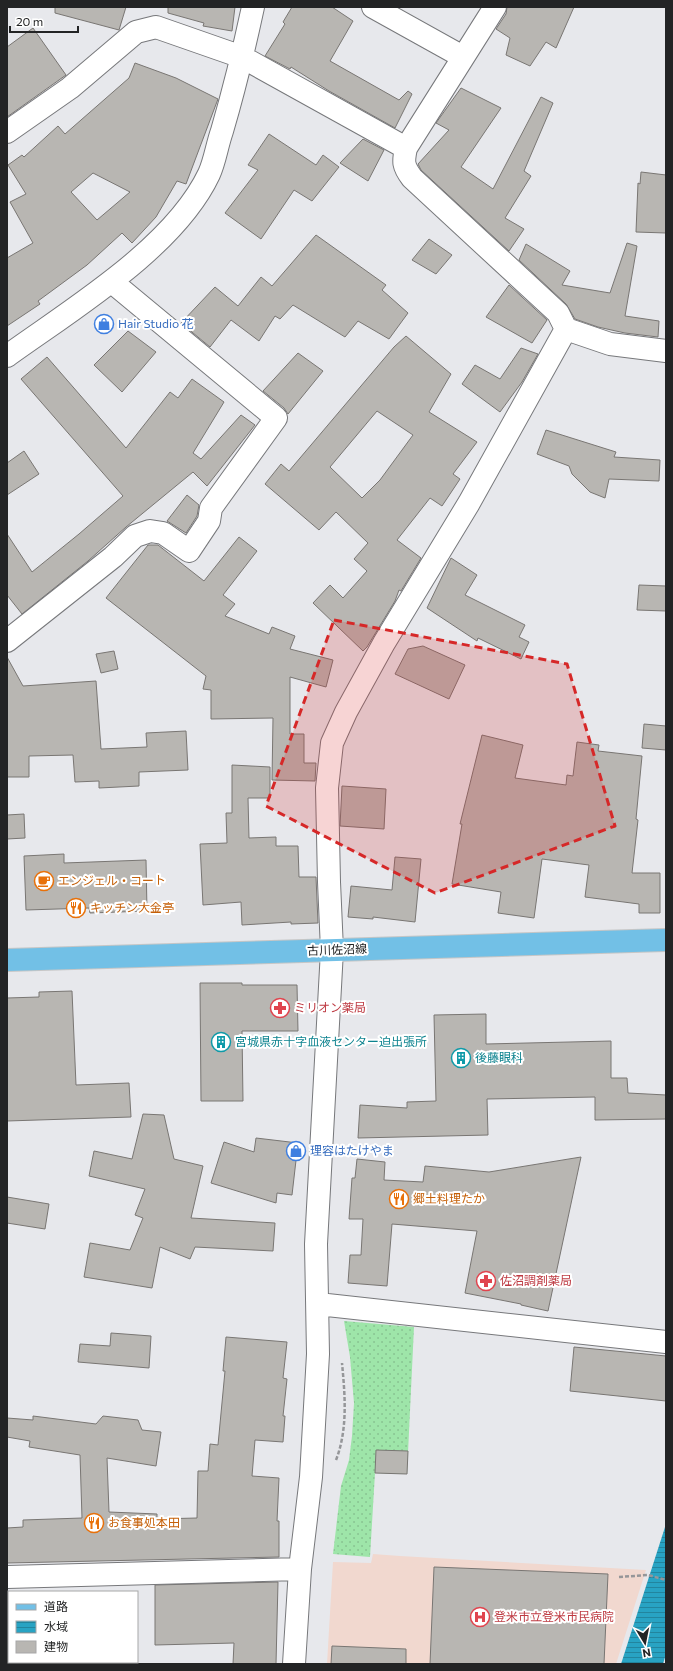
<svg xmlns="http://www.w3.org/2000/svg" width="673" height="1671" font-family="Commissioner,'Noto Sans JP',sans-serif">
  <style>
    .medical { fill: #f1d8cf }
    .grass { fill: url(#grass-dots) }
    .water { fill: url(#water-rules) }
    .building { fill: #b8b6b2; stroke: #797673; fill-rule: evenodd }
    .lines { fill: none; stroke-linecap: round; stroke-linejoin: round }
    .minor-casing { stroke: #77787b; stroke-width: 24 }
    .major-casing { stroke: #c6c6c6; stroke-width: 24 }
    .path { stroke: #959699; stroke-width: 2.5; stroke-dasharray: 4 2; stroke-linecap: butt }
    .minor { stroke: #fff; stroke-width: 22 }
    .major { stroke: #72c0e6; stroke-width: 22 }
    .marked { fill: #d62828; fill-opacity: 0.2; stroke: #d62828; stroke-width: 3; stroke-dasharray: 8 5; stroke-linejoin: round }
    .labels { text-anchor: middle; stroke-width: 4; stroke-linejoin: round; paint-order: stroke }
    .shop-label { font-size: 12px; fill: #366cbe; stroke: #fff; text-anchor: start }
    .food-label { font-size: 12px; fill: #c56008; stroke: #fff; text-anchor: start }
    .street-label { font-size: 12px; fill: #232425; stroke: #fff }
    .health-label { font-size: 12px; fill: #be3a42; stroke: #fff; text-anchor: start }
    .culture-label { font-size: 12px; fill: #0d838f; stroke: #fff; text-anchor: start }
  </style>
  <defs>
    <pattern id="grass-dots" width="8" height="8" patternUnits="userSpaceOnUse"><rect width="8" height="8" fill="#9ee5a9"/><path d="M2 2h.1M6 6h.1" fill="none" stroke="#88c491" stroke-width="1.8" stroke-linecap="round"/></pattern>
    <pattern id="water-rules" width="6" height="5" patternUnits="userSpaceOnUse"><rect width="6" height="5" fill="#28a3c3"/><path d="M0 2.5h6" fill="none" stroke="#22859e"/></pattern>
  </defs>
  <rect width="100%" height="100%" fill="#e7e8ec"/>
  <path class="medical" d="M 373,1554 L 400,1556 L 646,1570 L 616,1664 L 327,1664 L 333,1562 L 371,1563 Z"/>
  <path class="grass" d="M 344,1321 L 414,1327 L 407,1474 L 375,1473 L 370,1557 L 333,1554 L 341,1486 L 349,1460 L 352,1436 L 354,1403 L 350,1357 Z"/>
  <path class="water" d="M 666,1524 L 666,1654 L 663,1664 L 621,1664 Z"/>
  <path class="building" d="M 55,7 L 126,7 L 119,30 L 55,13 Z
    M 168,7 L 235,7 L 232,31 L 203,26 L 204,23 L 168,13 Z
    M 292,7 L 332,7 L 353,21 L 330,61 L 399,100 L 408,91 L 412,94 L 395,128 L 329,91 L 291,67 L 290,69 L 265,56 L 285,24 L 283,22 Z
    M 507,7 L 574,7 L 556,48 L 546,42 L 530,66 L 506,55 L 510,38 L 496,29 L 506,14 Z
    M 33,28 L 66,75 L 7,117 L 7,47 Z
    M 135,63 L 176,78 L 218,99 L 186,184 L 177,181 L 156,217 L 132,243 L 122,233 L 87,265 L 38,301 L 40,304 L 7,326 L 7,258 L 33,243 L 10,202 L 26,194 L 8,165 L 22,155 L 24,157 L 58,126 L 65,134 L 129,78 ZM 93,173 L 130,192 L 97,220 L 71,192 Z
    M 461,88 L 501,108 L 461,167 L 493,189 L 541,97 L 553,103 L 524,171 L 531,176 L 505,218 L 524,229 L 509,251 L 421,170 L 418,164 L 449,130 L 436,123 Z
    M 269,134 L 316,165 L 323,155 L 339,167 L 312,201 L 294,190 L 261,239 L 225,213 L 258,170 L 248,165 Z
    M 363,139 L 384,150 L 368,181 L 340,163 Z
    M 641,172 L 666,175 L 666,233 L 636,232 L 638,183 L 640,184 Z
    M 316,235 L 386,285 L 382,290 L 408,313 L 389,339 L 358,321 L 345,337 L 293,305 L 280,319 L 275,316 L 259,341 L 231,320 L 210,347 L 181,323 L 215,287 L 238,306 L 261,277 L 272,286 Z
    M 429,239 L 452,255 L 436,274 L 412,260 Z
    M 627,243 L 637,246 L 625,316 L 659,321 L 658,337 L 625,333 L 598,327 L 575,319 L 566,304 L 519,260 L 526,244 L 570,271 L 562,285 L 610,293 Z
    M 509,285 L 547,320 L 532,343 L 486,317 Z
    M 128,331 L 156,352 L 122,392 L 94,365 Z
    M 406,336 L 451,374 L 429,412 L 477,442 L 453,474 L 460,479 L 442,506 L 430,498 L 397,540 L 421,558 L 401,591 L 399,590 L 395,601 L 367,647 L 363,651 L 313,603 L 330,585 L 343,598 L 367,571 L 354,559 L 368,543 L 336,512 L 319,530 L 265,484 L 281,464 L 289,471 L 394,347 ZM 377,411 L 413,435 L 380,480 L 362,498 L 330,467 Z
    M 521,348 L 538,354 L 522,382 L 500,412 L 462,384 L 475,365 L 500,379 Z
    M 298,353 L 323,371 L 288,414 L 284,408 L 263,391 Z
    M 47,357 L 126,448 L 170,392 L 178,398 L 192,379 L 224,402 L 193,453 L 201,459 L 241,415 L 255,425 L 207,486 L 193,472 L 126,527 L 88,561 L 22,614 L 7,595 L 7,534 L 32,572 L 79,534 L 123,496 L 21,379 Z
    M 546,430 L 616,452 L 614,457 L 660,460 L 659,481 L 609,479 L 605,498 L 590,492 L 572,474 L 569,466 L 537,454 Z
    M 24,451 L 39,474 L 7,495 L 7,463 Z
    M 187,495 L 199,505 L 197,516 L 186,533 L 167,521 Z
    M 239,537 L 257,551 L 223,595 L 235,604 L 225,616 L 269,634 L 272,627 L 295,636 L 290,649 L 333,660 L 326,687 L 290,677 L 290,734 L 304,734 L 304,763 L 316,763 L 315,781 L 272,780 L 273,718 L 211,719 L 211,690 L 203,689 L 206,676 L 106,598 L 148,545 L 158,545 L 204,581 Z
    M 451,558 L 477,575 L 465,595 L 525,625 L 519,637 L 529,642 L 521,659 L 478,638 L 477,641 L 427,608 Z
    M 639,585 L 666,586 L 666,611 L 637,610 Z
    M 423,646 L 465,665 L 449,699 L 395,674 L 408,649 Z
    M 114,651 L 118,669 L 101,673 L 96,654 Z
    M 7,657 L 23,686 L 96,681 L 101,749 L 147,747 L 146,733 L 186,731 L 188,770 L 139,772 L 139,786 L 99,788 L 99,781 L 75,782 L 73,755 L 29,756 L 29,777 L 7,777 Z
    M 644,724 L 666,726 L 666,750 L 642,748 Z
    M 482,735 L 523,745 L 515,778 L 566,785 L 567,775 L 573,776 L 577,742 L 599,745 L 598,751 L 642,756 L 636,819 L 638,820 L 632,873 L 660,873 L 660,913 L 639,913 L 639,904 L 585,897 L 589,865 L 542,859 L 534,918 L 498,913 L 501,892 L 452,884 L 462,824 L 460,824 Z
    M 232,765 L 270,767 L 270,798 L 248,798 L 249,838 L 276,837 L 276,846 L 298,846 L 299,877 L 316,877 L 318,923 L 291,924 L 291,922 L 242,925 L 241,902 L 203,905 L 200,844 L 227,843 L 226,813 L 232,813 Z
    M 342,786 L 386,789 L 384,829 L 340,826 Z
    M 24,814 L 25,838 L 7,839 L 7,815 Z
    M 64,854 L 64,863 L 146,860 L 147,911 L 90,913 L 89,908 L 26,910 L 24,856 Z
    M 395,857 L 421,859 L 415,922 L 373,917 L 373,919 L 348,917 L 351,886 L 392,890 Z
    M 200,983 L 242,983 L 242,985 L 297,985 L 298,1031 L 242,1031 L 243,1101 L 201,1101 Z
    M 72,991 L 76,1085 L 129,1083 L 131,1117 L 7,1121 L 7,998 L 39,997 L 39,992 Z
    M 486,1014 L 486,1044 L 611,1041 L 611,1078 L 627,1078 L 628,1093 L 666,1095 L 666,1119 L 595,1120 L 595,1097 L 487,1099 L 488,1135 L 358,1138 L 360,1105 L 407,1108 L 407,1102 L 436,1101 L 434,1015 Z
    M 143,1114 L 164,1115 L 174,1159 L 203,1166 L 191,1218 L 275,1223 L 273,1251 L 195,1247 L 190,1259 L 160,1247 L 152,1288 L 84,1277 L 90,1243 L 130,1250 L 143,1218 L 135,1215 L 145,1189 L 89,1176 L 94,1151 L 132,1159 Z
    M 256,1138 L 298,1143 L 292,1195 L 277,1193 L 276,1203 L 211,1183 L 224,1142 L 254,1152 Z
    M 581,1157 L 548,1311 L 521,1305 L 521,1304 L 465,1293 L 477,1231 L 392,1224 L 387,1286 L 348,1283 L 350,1255 L 361,1255 L 363,1219 L 349,1219 L 352,1178 L 355,1178 L 357,1159 L 385,1162 L 384,1180 L 423,1182 L 425,1166 L 489,1172 Z
    M 7,1197 L 49,1204 L 45,1229 L 7,1223 Z
    M 111,1333 L 151,1336 L 149,1368 L 78,1362 L 80,1344 L 110,1346 Z
    M 226,1337 L 287,1342 L 283,1378 L 287,1379 L 283,1416 L 285,1416 L 283,1442 L 255,1440 L 252,1476 L 279,1478 L 277,1521 L 279,1521 L 279,1557 L 7,1563 L 7,1528 L 23,1527 L 23,1520 L 82,1518 L 80,1455 L 29,1447 L 30,1441 L 7,1437 L 7,1418 L 33,1420 L 33,1416 L 96,1424 L 103,1416 L 138,1420 L 142,1430 L 161,1432 L 156,1466 L 107,1458 L 109,1512 L 157,1514 L 157,1519 L 197,1518 L 198,1471 L 208,1471 L 210,1444 L 218,1445 L 225,1371 L 223,1371 Z
    M 574,1347 L 666,1356 L 666,1401 L 570,1391 Z
    M 376,1450 L 408,1451 L 407,1474 L 375,1473 Z
    M 434,1567 L 608,1574 L 604,1664 L 430,1664 Z
    M 278,1582 L 276,1664 L 233,1664 L 234,1643 L 155,1645 L 155,1585 Z
    M 332,1646 L 406,1649 L 406,1664 L 331,1664 Z"/>
  <g class="lines">
    <g class="minor-casing">
      <path id="minor" d="M 373,7 L 463,57
        M 7,132 L 70,88 L 136,32 L 156,27 L 242,57 L 406,148 C 403,162 403,166 412,178 L 558,313 L 566,329 L 610,344 L 666,351
        M 406,148 L 495,7
        M 7,356 C 72,309 174,248 209,174 C 215,161 217,145 222,131 C 234,90 244,49 253,7
        M 7,641 L 113,557 L 135,536 L 150,531 L 163,533 L 189,551 L 209,521 L 211,508 L 276,418 L 112,282
        M 318,1304 L 666,1342
        M 7,1577 L 300,1569
        M 294,1664 L 300,1569 L 311,1477 L 318,1354 L 316,1244 L 332,950 L 329,882 L 327,788 L 332,743 L 346,712 L 384,643 L 469,503 L 566,329"/>
    </g>
    <g class="major-casing">
      <path id="major" d="M 7,960 L 666,940"/>
    </g>
    <path class="path" d="M 336,1460 C 348,1429 345,1395 342,1363
      M 619,1577 L 648,1575 L 666,1580"/>
    <use href="#minor" class="minor"/>
    <use href="#major" class="major"/>
  </g>
  <path class="marked" d="M 334,620 L 567,664 L 615,826 L 435,893 L 266,806 Z"/>
  <defs>
    <g id="shop-ring" transform="scale(1)"><circle r="9.5" fill="#fff" stroke="#3f7fe0" stroke-width="1.5"/><path d="M-5-2.5h2.3a2.7 3.5 0 0 1 5.4 0H5L5.5 6h-11ZM-1.5-2.5h3a1.5 2.3 0 0 0-3 0Z" fill="#3f7fe0"/></g>
    <g id="cafe-ring" transform="scale(1)"><circle r="9.5" fill="#fff" stroke="#e8710a" stroke-width="1.5"/><path d="M-5.5-4.5H6V0H3Q3 3.5 0 3.5H-2.5Q-5.5 3.5-5.5 0ZM3-3.2v2h1.7v-2ZM-6 4.5H4V6H-6Z" fill="#e8710a"/></g>
    <g id="restaurant-ring" transform="scale(1)"><circle r="9.5" fill="#fff" stroke="#e8710a" stroke-width="1.5"/><path d="M-5-6h1v4h1v-4h1v4h1v-4h1v5L-1.5 .5V6h-2V.5L-5-1ZM5-6V6H3V1.5H1.5Q1.5-4 5-6Z" fill="#e8710a"/></g>
    <g id="pharmacy-ring" transform="scale(1)"><circle r="9.5" fill="#fff" stroke="#e0444e" stroke-width="1.5"/><path d="M-2-6h4v4h4v4h-4v4h-4v-4h-4v-4h4Z" fill="#e0444e"/></g>
    <g id="building-ring" transform="scale(1)"><circle r="9.5" fill="#fff" stroke="#0f9aa8" stroke-width="1.5"/><path d="M-4-6H4V6H1V3H-1V6H-4ZM-2.5-4.3h1.7v1.8h-1.7ZM.8-4.3h1.7v1.8H.8ZM-2.5-1h1.7V.8h-1.7ZM.8-1h1.7V.8H.8Z" fill="#0f9aa8"/></g>
    <g id="hospital-ring" transform="scale(1)"><circle r="9.5" fill="#fff" stroke="#e0444e" stroke-width="1.5"/><path d="M-5-5h3v3.5h4V-5h3V5h-3V1.5h-4V5h-3Z" fill="#e0444e"/></g>
  </defs>
  <g fill-rule="evenodd">
    <use href="#shop-ring" x="104" y="324"/>
    <use href="#cafe-ring" x="44" y="881"/>
    <use href="#restaurant-ring" x="76" y="908"/>
    <use href="#pharmacy-ring" x="280" y="1008"/>
    <use href="#building-ring" x="221" y="1042"/>
    <use href="#building-ring" x="461" y="1058"/>
    <use href="#shop-ring" x="296" y="1151"/>
    <use href="#restaurant-ring" x="399" y="1199"/>
    <use href="#pharmacy-ring" x="486" y="1281"/>
    <use href="#restaurant-ring" x="94" y="1523"/>
    <use href="#hospital-ring" x="480" y="1617"/>
  </g>
  <g class="labels">
    <g class="shop-label">
      <text x="118" y="328">Hair Studio 花</text>
      <text x="310" y="1155">理容はたけやま</text>
    </g>
    <g class="food-label">
      <text x="58" y="885">エンジェル・コート</text>
      <text x="90" y="912">キッチン大金亭</text>
      <text x="413" y="1203">郷土料理たか</text>
      <text x="108" y="1527">お食事処本田</text>
    </g>
    <g class="street-label">
      <text transform="translate(337 950) rotate(-2)" y="4">古川佐沼線</text>
    </g>
    <g class="health-label">
      <text x="294" y="1012">ミリオン薬局</text>
      <text x="500" y="1285">佐沼調剤薬局</text>
      <text x="494" y="1621">登米市立登米市民病院</text>
    </g>
    <g class="culture-label">
      <text x="235" y="1046">宮城県赤十字血液センター迫出張所</text>
      <text x="475" y="1062">後藤眼科</text>
    </g>
  </g>
  <rect width="673" height="1671" fill="none" stroke="#232425" stroke-width="16"/>
  <rect x="8" y="1591" width="130" height="72" fill="#ffffff" stroke="#a7a7a8"/>
  <rect x="16" y="1604" width="20" height="6" fill="#72c0e6" stroke="#a7a7a8"/>
  <text x="44" y="1611" font-size="12" fill="#232425">道路</text>
  <rect x="16" y="1621" width="20" height="12" fill="url(#water-rules)" stroke="#a7a7a8"/>
  <text x="44" y="1631" font-size="12" fill="#232425">水域</text>
  <rect x="16" y="1641" width="20" height="12" fill="#b8b6b2" stroke="#a7a7a8"/>
  <text x="44" y="1651" font-size="12" fill="#232425">建物</text>
  <g transform="translate(645 1643) rotate(170)" stroke="#ffffff" stroke-width="3" paint-order="stroke">
  <path d="M0-3L7 15L0 10L-7 15Z" fill="#232425"/>
  <text y="-6" font-size="11" font-weight="bold" text-anchor="middle" fill="#232425">N</text>
  </g>
  <path d="M10 26v6h68v-6" fill="none" stroke="#232425" stroke-width="2"/>
  <text x="16" y="26" font-size="12" fill="#232425" stroke="#ffffff" stroke-width="3" paint-order="stroke">20 m</text>
</svg>
